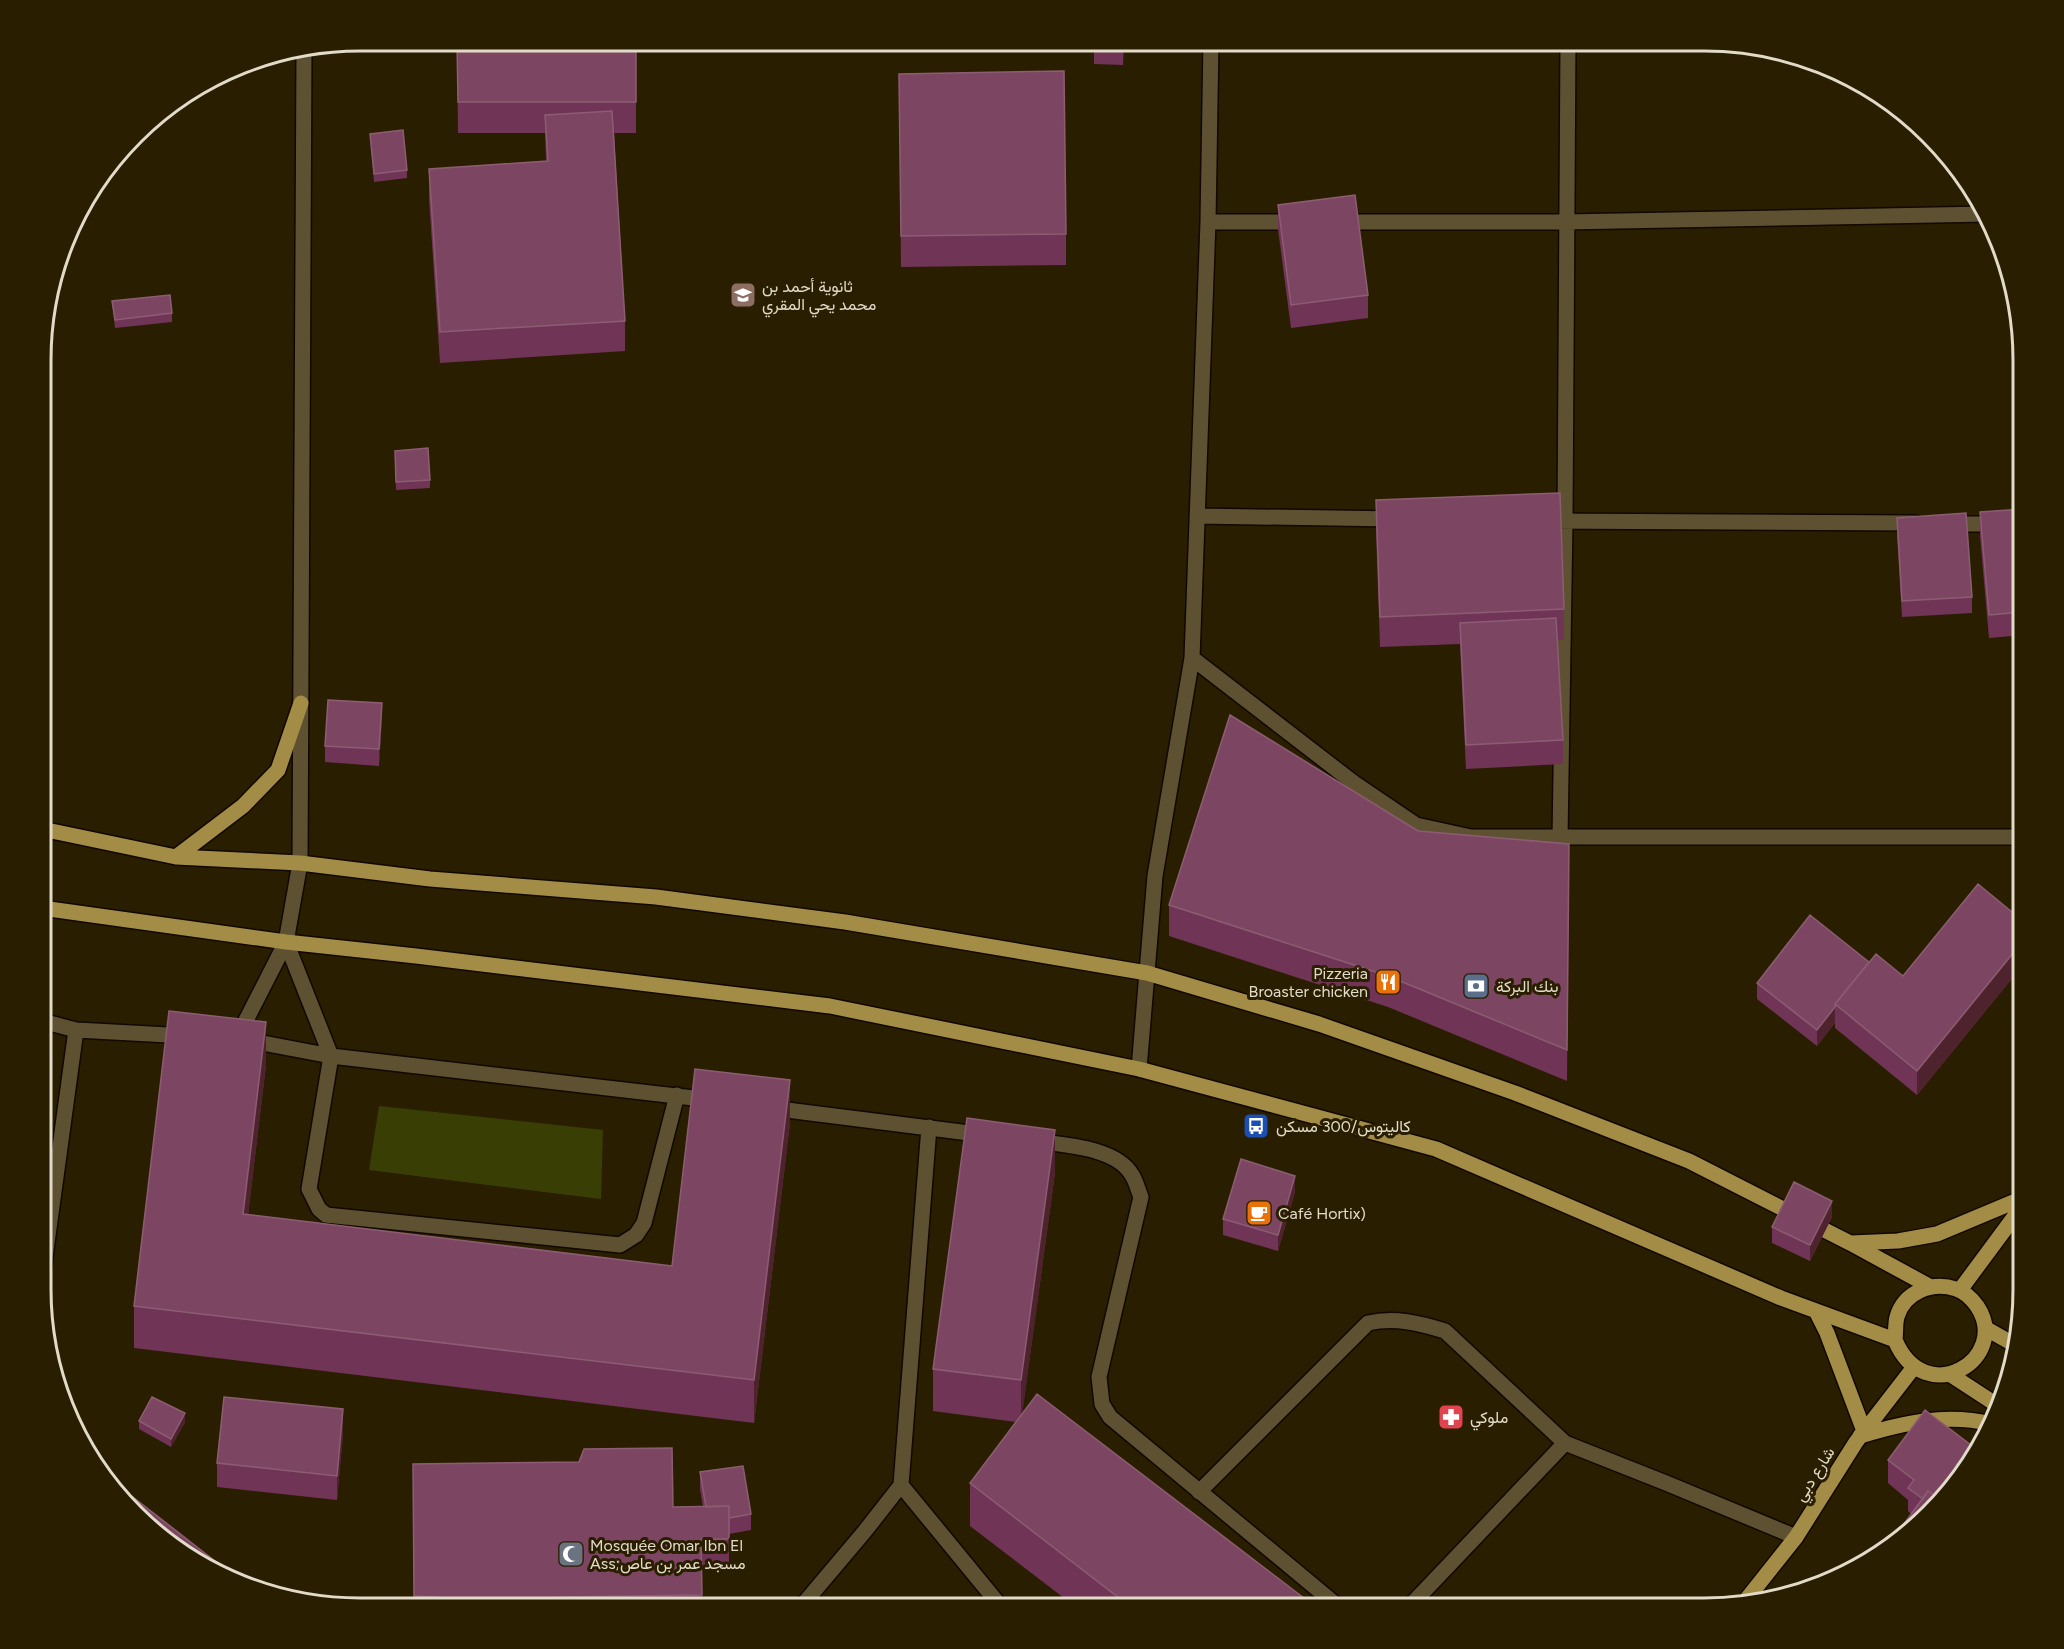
<svg xmlns="http://www.w3.org/2000/svg" width="2064" height="1649" font-family="Figtree,Vazirmatn,sans-serif">
  <style>
    .park { fill: #393f04 }
    .lines { fill: none; stroke-linecap: round; stroke-linejoin: round }
    .minor-casing { stroke: #110800; stroke-width: 18 }
    .major-casing { stroke: #110800; stroke-width: 18 }
    .minor { stroke: #5e5132; stroke-width: 15 }
    .major { stroke: #a28c46; stroke-width: 15 }
    .wall { fill: #703456 }
    .shaded-wall { fill: #4f232e }
    .building { fill: #7c4662; stroke: #8c5d72; stroke-width: 1.5 }
    .labels { text-anchor: middle; stroke-width: 6; stroke-linejoin: round; paint-order: stroke }
    .poi-label { font-size: 16px; fill: #e2dbca; stroke: #2a1e00; text-anchor: start }
    .street-label { font-size: 16px; fill: #e2dbca; stroke: #2a1e00 }
    .rim { fill: none; stroke: #e2dbca; stroke-width: 3 }
  </style>
  <rect width="100%" height="100%" fill="#2a1e00"/>
  <path class="park" d="M 379,1106 L 603,1130 L 601,1199 L 369,1170 Z"/>
  <g class="lines">
    <g class="minor-casing">
      <path id="minor" d="M 1208,222 L 1297,222
        M 1339,222 L 1565,222 L 1987,214
        M 1197,516 L 1396,519
        M 1540,521 L 1915,523
        M 1948,524 L 2023,524
        M 1192,658 L 1354,783 L 1416,825 L 1471,837 L 2023,837
        M 1560,838 L 1565,521 L 1568,41
        M 286,942 L 331,1056 L 309,1189 L 319,1209 L 326,1215 L 620,1245 L 636,1235 L 644,1223 L 677,1095
        M 42,1021 L 76,1030 L 187,1036
        M 237,1038 L 286,942 L 300,863 L 304,50
        M 247,1040 L 331,1056 L 711,1100
        M 1139,1069 L 1155,876 L 1192,658 L 1208,222 L 1211,41
        M 771,1108 L 985,1135
        M 1035,1141 C 1063,1145 1116,1147 1132,1175 C 1136,1181 1138,1190 1141,1197 L 1099,1377 L 1102,1404 L 1110,1417 L 1340,1608
        M 41,1287 L 76,1030
        M 901,1485 L 1002,1608
        M 1199,1492 L 1368,1323 C 1395,1317 1419,1323 1445,1331 L 1565,1443 L 1666,1483 L 1796,1537
        M 800,1608 L 865,1531 L 901,1485 L 929,1127
        M 1408,1608 L 1565,1443"/>
    </g>
    <g class="major-casing">
      <path id="major" d="M 42,829 L 176,857 L 300,863 L 430,879 L 656,897 L 845,922 L 1147,973 L 1319,1024 L 1515,1093 L 1689,1161 L 1850,1243 L 1929,1286
        M 176,857 L 243,806 L 278,770 L 301,703
        M 42,908 L 286,942 L 416,956 L 830,1006 L 1139,1069 L 1436,1149 L 1781,1298 L 1895,1340 C 1925,1412 2012,1358 1977,1306 C 1972,1299 1965,1292 1956,1289 C 1932,1281 1904,1292 1897,1317 C 1895,1324 1896,1333 1895,1340
        M 1851,1243 L 1898,1241 L 1937,1234 L 2023,1198
        M 1960,1290 L 2023,1205
        M 1816,1311 L 1827,1333 L 1864,1431
        M 1985,1328 L 2015,1345
        M 1951,1375 L 2000,1407
        M 1860,1436 C 1903,1423 1947,1413 1991,1424
        M 1746,1600 L 1796,1537 L 1856,1442 L 1914,1367"/>
    </g>
    <use href="#minor" class="minor"/>
    <use href="#major" class="major"/>
  </g>
  <path class="wall" d="M 457,41 L 636,41 L 636,133 L 614,133 L 625,321 L 625,351 L 440,363 L 429,199 L 429,169 L 546,161 L 545,133 L 458,133 Z
    M 1094,41 L 1124,41 L 1123,65 L 1094,64 Z
    M 899,74 L 1066,234 L 1066,265 L 901,267 Z
    M 370,134 L 407,170 L 407,178 L 374,182 Z
    M 1278,205 L 1368,295 L 1368,318 L 1291,328 L 1278,229 Z
    M 112,301 L 172,313 L 172,322 L 115,328 Z
    M 395,459 L 430,480 L 430,488 L 396,490 Z
    M 1376,500 L 1564,609 L 1564,640 L 1557,640 L 1563,740 L 1563,764 L 1466,769 L 1460,644 L 1380,647 L 1376,531 Z
    M 2023,509 L 2023,635 L 1989,638 L 1980,536 L 1980,512 Z
    M 1897,518 L 1972,597 L 1972,613 L 1902,617 L 1897,534 Z
    M 382,719 L 379,766 L 325,762 L 325,746 Z
    M 1418,831 L 1569,844 L 1567,1081 L 1388,1007 L 1169,936 L 1169,905 Z
    M 2023,921 L 2023,965 L 1917,1095 L 1835,1028 L 1835,1023 L 1817,1046 L 1757,999 L 1757,983 L 1869,962 L 1903,976 Z
    M 266,1065 L 248,1215 L 672,1266 L 790,1123 L 754,1423 L 134,1348 L 134,1306 Z
    M 1055,1173 L 1022,1414 L 1317,1608 L 1077,1608 L 970,1526 L 970,1483 L 1016,1422 L 933,1411 L 933,1369 Z
    M 1295,1192 L 1278,1251 L 1223,1235 L 1223,1219 Z
    M 1832,1217 L 1810,1261 L 1772,1243 L 1772,1227 Z
    M 139,1421 L 185,1422 L 171,1447 L 139,1429 Z
    M 343,1433 L 337,1500 L 217,1487 L 217,1463 Z
    M 1976,1449 L 1911,1514 L 1908,1511 L 1908,1500 L 1888,1483 L 1888,1460 Z
    M 413,1464 L 673,1507 L 703,1507 L 700,1489 L 700,1472 L 751,1514 L 751,1530 L 729,1534 L 729,1570 L 702,1570 L 702,1608 L 414,1608 Z"/>
  <path class="shaded-wall" d="M 382,703 L 382,719 L 379,766 L 379,749 Z
    M 2023,941 L 2023,965 L 1917,1095 L 1917,1071 Z
    M 1835,1007 L 1835,1023 L 1817,1046 L 1817,1030 Z
    M 266,1022 L 266,1065 L 243,1257 L 243,1214 Z
    M 790,1080 L 790,1123 L 754,1423 L 754,1380 Z
    M 1055,1130 L 1055,1173 L 1021,1423 L 1021,1380 Z
    M 1295,1176 L 1295,1192 L 1278,1251 L 1278,1235 Z
    M 1832,1201 L 1832,1217 L 1810,1261 L 1810,1245 Z
    M 343,1409 L 343,1433 L 337,1500 L 337,1476 Z
    M 185,1413 L 185,1422 L 171,1447 L 171,1439 Z"/>
  <path class="building" d="M 457,41 L 636,41 L 636,102 L 458,102 Z
    M 1094,41 L 1124,41 L 1123,49 L 1094,47 Z
    M 1064,71 L 1066,234 L 901,236 L 899,74 Z
    M 612,111 L 625,321 L 440,332 L 429,169 L 548,161 L 545,115 Z
    M 403,130 L 407,170 L 374,174 L 370,134 Z
    M 1355,195 L 1368,295 L 1291,305 L 1278,205 Z
    M 170,295 L 172,313 L 115,320 L 112,301 Z
    M 428,448 L 430,480 L 396,482 L 395,451 Z
    M 1560,493 L 1564,609 L 1380,617 L 1376,500 Z
    M 2023,509 L 2023,612 L 1989,615 L 1980,512 Z
    M 1966,513 L 1972,597 L 1902,601 L 1897,518 Z
    M 1556,618 L 1563,740 L 1466,745 L 1460,623 Z
    M 328,700 L 382,703 L 379,749 L 325,746 Z
    M 1230,715 L 1418,831 L 1569,844 L 1567,1050 L 1388,976 L 1169,905 Z
    M 1978,884 L 2023,921 L 2023,941 L 1917,1071 L 1835,1004 L 1876,954 L 1903,976 Z
    M 1810,915 L 1869,962 L 1835,1004 L 1835,1007 L 1817,1030 L 1757,983 Z
    M 169,1011 L 266,1022 L 243,1214 L 672,1266 L 695,1069 L 790,1080 L 754,1380 L 134,1306 Z
    M 967,1118 L 1055,1130 L 1021,1380 L 933,1369 Z
    M 1241,1159 L 1295,1176 L 1278,1235 L 1223,1219 Z
    M 1794,1182 L 1832,1201 L 1810,1245 L 1772,1227 Z
    M 1037,1394 L 1317,1608 L 1132,1608 L 970,1483 Z
    M 152,1397 L 185,1413 L 171,1439 L 139,1421 Z
    M 224,1397 L 343,1409 L 337,1476 L 217,1463 Z
    M 1925,1410 L 1976,1449 L 1943,1501 L 1928,1491 L 1923,1499 L 1908,1488 L 1914,1480 L 1888,1460 Z
    M 672,1448 L 673,1507 L 729,1506 L 729,1539 L 701,1539 L 702,1595 L 559,1597 L 559,1608 L 438,1608 L 438,1597 L 414,1596 L 413,1464 L 579,1462 L 584,1449 Z
    M 743,1466 L 751,1514 L 729,1518 L 729,1506 L 706,1507 L 700,1472 Z
    M 1928,1491 L 1943,1501 L 1882,1554 Z
    M 129,1494 L 247,1586 L 238,1584 L 149,1529 L 126,1498 Z"/>
  <defs>
    <g id="school-square" transform="scale(1.35)"><rect x="-9" y="-9" width="18" height="18" rx="4" fill="#8d6e63" stroke="#2a1e00"/><path d="M0-5L7-2L0 1L-7-2ZM-4 1L0 2.5L4 1V4Q0 6-4 4Z" fill="#fff"/></g>
    <g id="restaurant-square" transform="scale(1.35)"><rect x="-9" y="-9" width="18" height="18" rx="4" fill="#e8710a" stroke="#2a1e00"/><path d="M-5-6h1v4h1v-4h1v4h1v-4h1v5L-1.5 .5V6h-2V.5L-5-1ZM5-6V6H3V1.5H1.5Q1.5-4 5-6Z" fill="#fff"/></g>
    <g id="bank-square" transform="scale(1.35)"><rect x="-9" y="-9" width="18" height="18" rx="4" fill="#5c6f8a" stroke="#2a1e00"/><path d="M-6-4H6V4H-6ZM0-2.3a2.3 2.3 0 1 0 0 4.6a2.3 2.3 0 1 0 0-4.6Z" fill="#fff"/></g>
    <g id="bus-square" transform="scale(1.35)"><rect x="-9" y="-9" width="18" height="18" rx="4" fill="#1a4fb4" stroke="#2a1e00"/><path d="M-5-6H5V4H4V6H2V4H-2V6H-4V4H-5ZM-3.5-4V0h7V-4ZM-3.5 1.2v1.5H-2V1.2ZM2 1.2v1.5H3.5V1.2Z" fill="#fff"/></g>
    <g id="cafe-square" transform="scale(1.35)"><rect x="-9" y="-9" width="18" height="18" rx="4" fill="#e8710a" stroke="#2a1e00"/><path d="M-5.5-4.5H6V0H3Q3 3.5 0 3.5H-2.5Q-5.5 3.5-5.5 0ZM3-3.2v2h1.7v-2ZM-6 4.5H4V6H-6Z" fill="#fff"/></g>
    <g id="pharmacy-square" transform="scale(1.35)"><rect x="-9" y="-9" width="18" height="18" rx="4" fill="#e0444e" stroke="#2a1e00"/><path d="M-2-6h4v4h4v4h-4v4h-4v-4h-4v-4h4Z" fill="#fff"/></g>
    <g id="mosque-square" transform="scale(1.35)"><rect x="-9" y="-9" width="18" height="18" rx="4" fill="#6b7280" stroke="#2a1e00"/><path d="M3.5-4.9A6 6 0 1 0 3.5 4.9A5 5 0 1 1 3.5-4.9Z" fill="#fff"/></g>
  </defs>
  <g fill-rule="evenodd">
    <use href="#school-square" x="743" y="295"/>
    <use href="#restaurant-square" x="1388" y="982"/>
    <use href="#bank-square" x="1476" y="986"/>
    <use href="#bus-square" x="1256" y="1126"/>
    <use href="#cafe-square" x="1259" y="1213"/>
    <use href="#pharmacy-square" x="1451" y="1417"/>
    <use href="#mosque-square" x="571" y="1554"/>
  </g>
  <g class="labels">
    <g class="poi-label">
      <text x="762" y="292">ثانوية أحمد بن<tspan x="762" dy="18">محمد يحي المقري</tspan></text>
      <text x="1368" y="979" text-anchor="end">Pizzeria<tspan x="1368" dy="18">Broaster chicken</tspan></text>
      <text x="1496" y="992">بنك البركة</text>
      <text x="1276" y="1132">كاليتوس/300 مسكن</text>
      <text x="1278" y="1219">Café Hortix)</text>
      <text x="1470" y="1423">ملوكي</text>
      <text x="590" y="1551">Mosquée Omar Ibn El<tspan x="590" dy="18">Ass;مسجد عمر بن عاص</tspan></text>
    </g>
    <g class="street-label">
      <text transform="translate(1814 1474) rotate(-58)" y="6">شارع دبي</text>
    </g>
  </g>
  <path d="M0 0H2064V1649H0ZM360 51H1704A309 309 0 0 1 2013 360V1289A309 309 0 0 1 1704 1598H360A309 309 0 0 1 51 1289V360A309 309 0 0 1 360 51Z" fill="#2a1e00" fill-rule="evenodd"/>
  <path class="rim" d="M360 51H1704A309 309 0 0 1 2013 360V1289A309 309 0 0 1 1704 1598H360A309 309 0 0 1 51 1289V360A309 309 0 0 1 360 51Z"/>
</svg>
